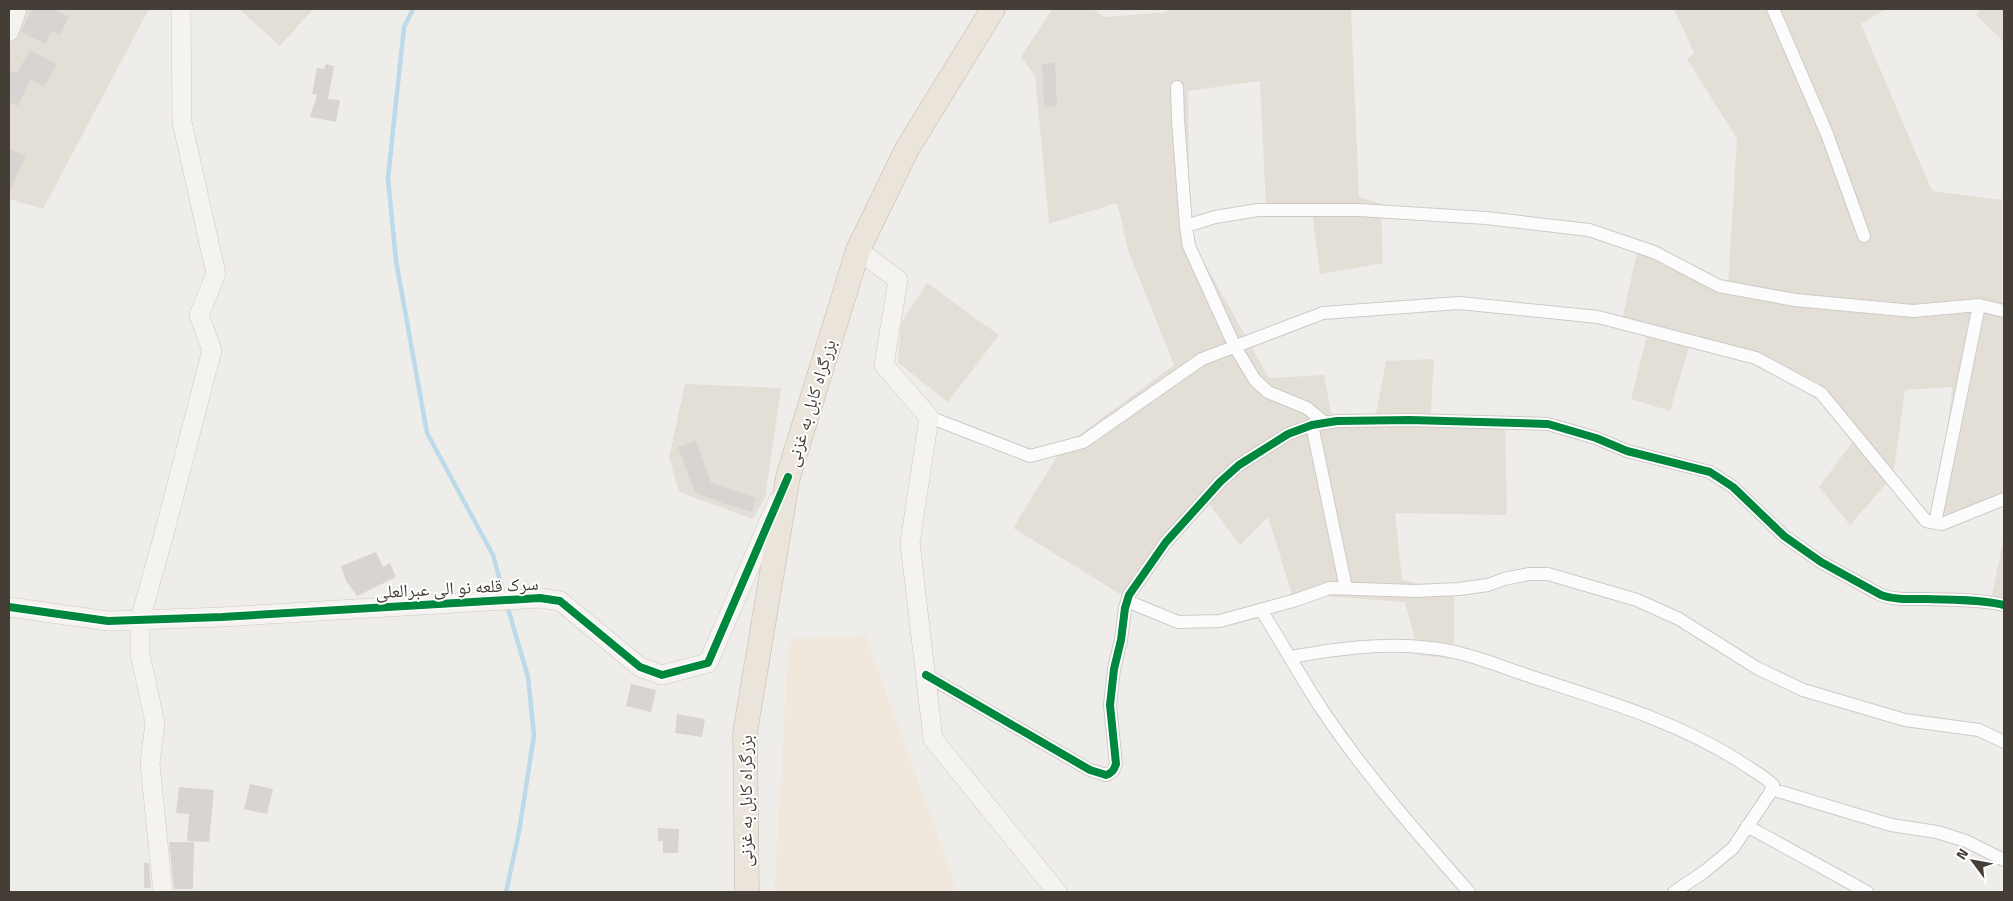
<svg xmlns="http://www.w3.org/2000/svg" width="2013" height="901" font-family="'Titillium Web','Noto Naskh Arabic',sans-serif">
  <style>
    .residential { fill: #e3dfd7 }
    .commercial { fill: #f1e8dd }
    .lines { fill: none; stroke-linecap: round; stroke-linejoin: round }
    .stream { stroke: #bddaea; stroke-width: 4.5 }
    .building { fill: #d7d4d1 }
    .street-casing { stroke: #cdcbc7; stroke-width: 14 }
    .secondary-casing { stroke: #cec9c1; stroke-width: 20 }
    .highway-casing { stroke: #c5b9a7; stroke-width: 25 }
    .street { stroke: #fdfcfc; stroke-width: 12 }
    .secondary { stroke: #f5f3ef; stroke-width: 19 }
    .highway { stroke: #eae4db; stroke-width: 24 }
    .cycleway-casing { stroke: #fff; stroke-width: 11 }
    .cycleway { stroke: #00873e; stroke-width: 8 }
    .labels { text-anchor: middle; stroke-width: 4; stroke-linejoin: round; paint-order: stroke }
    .street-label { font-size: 18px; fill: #443e36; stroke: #fff }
  </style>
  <rect width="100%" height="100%" fill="#efedea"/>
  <path class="residential" d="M 9,9 L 149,9 L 43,209 L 9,199 Z
    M 239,9 L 313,9 L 280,46 Z
    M 1052,9 L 1092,9 L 1105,17 L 1167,12 L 1167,9 L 1351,9 L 1359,197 L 1381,204 L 1383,263 L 1320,274 L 1312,211 L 1266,209 L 1260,81 L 1188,91 L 1190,237 L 1269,378 L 1324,375 L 1333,423 L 1374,424 L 1386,361 L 1434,359 L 1430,424 L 1505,428 L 1507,515 L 1395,513 L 1402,580 L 1454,591 L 1454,659 L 1419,655 L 1405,602 L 1292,594 L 1268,517 L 1240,545 L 1201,493 L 1125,597 L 1013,528 L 1063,447 L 1174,365 L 1129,253 L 1117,203 L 1049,224 L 1035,76 L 1021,57 Z
    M 1674,9 L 1885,9 L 1861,24 L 1932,191 L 2002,200 L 2002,310 L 2004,311 L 2004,497 L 1940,522 L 1952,387 L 1905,390 L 1893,476 L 1850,525 L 1819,487 L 1859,433 L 1816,381 L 1689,347 L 1670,411 L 1631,399 L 1649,327 L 1622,320 L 1637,252 L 1728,285 L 1737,139 L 1687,59 L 1694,53 Z
    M 1980,9 L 2004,9 L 2004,42 L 1976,15 Z
    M 927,283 L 999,335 L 948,402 L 898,363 L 901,323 Z
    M 685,384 L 781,388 L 765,498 L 753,519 L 679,492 L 669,457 Z
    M 2004,537 L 2004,601 L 1992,595 Z"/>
  <path class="commercial" d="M 866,636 L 958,892 L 774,892 L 789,639 Z"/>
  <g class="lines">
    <path class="stream" d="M 413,9 L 404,27 L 388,178 L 396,261 L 427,433 L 493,555 L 504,595
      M 506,892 L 519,832 L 534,735 L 528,677 L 507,605"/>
  </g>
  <path class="building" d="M 32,9 L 53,9 L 69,17 L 60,35 L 52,31 L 45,44 L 21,32 Z
    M 30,50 L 57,64 L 44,87 L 30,79 L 18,106 L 9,102 L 9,70 L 17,73 Z
    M 1055,63 L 1057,106 L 1044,107 L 1042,64 Z
    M 326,64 L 334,66 L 328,99 L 340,100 L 336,122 L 310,117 L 317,95 L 312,94 L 317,68 L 324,69 Z
    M 9,149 L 26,156 L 9,193 Z
    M 696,441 L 711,483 L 756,498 L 752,512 L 731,506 L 695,493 L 678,447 Z
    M 376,552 L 383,567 L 390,563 L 396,577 L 357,596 L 346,581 L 341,566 Z
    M 631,684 L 656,690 L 651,712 L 626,706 Z
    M 677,714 L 705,719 L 702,737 L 675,733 Z
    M 250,784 L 273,789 L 267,814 L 244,809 Z
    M 179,787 L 214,790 L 209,842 L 187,841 L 189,814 L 176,813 Z
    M 658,828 L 679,829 L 678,853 L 663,853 L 663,841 L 658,841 Z
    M 169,842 L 194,842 L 193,889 L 174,889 Z
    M 144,863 L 149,863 L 151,888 L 144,888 Z"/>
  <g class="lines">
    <g class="street-casing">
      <path id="street" d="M 1773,9 L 1827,134 L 1864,236
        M 1177,87 L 1178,120 L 1186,226 L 1189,246 L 1235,347 L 1255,380 L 1268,392 L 1307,408 L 1325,423
        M 1186,226 L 1215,217 L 1258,210 L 1359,210 L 1486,218 L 1589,230 L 1654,252 L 1719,286 L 1795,300 L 1913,311 L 1979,305 L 2004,311
        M 929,417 L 1030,456 L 1083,442 L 1202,359 L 1323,313 L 1459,303 L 1598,317 L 1756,358 L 1821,393 L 1926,521 L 1942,524 L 2004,499
        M 1312,425 L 1346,588
        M 1935,523 L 1979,305
        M 1127,601 L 1178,622 L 1220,621 L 1296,600 L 1330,588 L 1415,591 L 1459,589 L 1488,585 L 1504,579 L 1529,574 L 1548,574 L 1637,600 L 1679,619 L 1757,668 L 1803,690 L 1905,720 L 1979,730 L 2004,742
        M 1261,610 C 1282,643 1301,678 1323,711 C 1366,775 1418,834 1469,892
        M 1290,657 C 1336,649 1383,642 1430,648 C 1464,651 1499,666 1532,677 C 1603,700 1679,722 1742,763 C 1752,770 1764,776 1773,785 L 1770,793 L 1733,848 L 1704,872 L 1674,892
        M 926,675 L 1090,770 L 1106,775 C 1112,773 1114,770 1116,764 L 1110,705 L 1114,669 L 1121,640 L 1125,608 L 1129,595 L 1166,542 L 1220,482 L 1239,465 L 1288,434 L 1312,425 L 1337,421 L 1410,420 L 1548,424 L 1596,438 L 1627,451 L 1710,472 L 1733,487 L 1784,536 L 1821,562 L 1881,595 C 1895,600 1911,599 1927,599 C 1952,600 1979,599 2004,605
        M 1771,789 L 1891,825 L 1937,832 L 1966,841 L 2004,860
        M 1747,826 L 1867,892"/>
    </g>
    <g class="secondary-casing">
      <path id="secondary" d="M 9,32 L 17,9
        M 858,250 L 898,280 L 884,365 L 929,417 L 910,543 L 933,739 L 1057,892
        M 9,607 L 108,621 L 222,617 L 540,598 L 560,601 L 640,667 L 662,675 L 708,663 L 778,501
        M 163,892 L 150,764 L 155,723 L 140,654 L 140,620 L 164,534 L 212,350 L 199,315 L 216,274 L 182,122 L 181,9"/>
    </g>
    <g class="highway-casing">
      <path id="highway" d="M 747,892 L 745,733 L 788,477 L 858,250 L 907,149 L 993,9"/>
    </g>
    <use href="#street" class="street"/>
    <use href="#secondary" class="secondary"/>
    <use href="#highway" class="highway"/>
    <g class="cycleway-casing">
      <path id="cycleway" d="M 9,607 L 108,621 L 222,617 L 540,598 L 560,601 L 640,667 L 662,675 L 708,663 L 788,477
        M 926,675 L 1090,770 L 1106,775 C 1112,773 1114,770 1116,764 L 1110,705 L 1114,669 L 1121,640 L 1125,608 L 1129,595 L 1166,542 L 1220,482 L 1239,465 L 1288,434 L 1312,425 L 1337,421 L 1410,420 L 1548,424 L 1596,438 L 1627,451 L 1710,472 L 1733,487 L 1784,536 L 1821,562 L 1881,595 C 1895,600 1911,599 1927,599 C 1952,600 1979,599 2004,605"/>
    </g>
    <use href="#cycleway" class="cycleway"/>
  </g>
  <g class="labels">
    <g class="street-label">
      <text transform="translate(811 403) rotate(-73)" y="6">بزرگراه کابل به غزنی</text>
      <text transform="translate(457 588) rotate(-3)" y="6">سرک قلعه نو الی عبرالعلی</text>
      <text transform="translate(746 801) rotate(-90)" y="6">بزرگراه کابل به غزنی</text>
    </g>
  </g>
  <rect width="2013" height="901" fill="none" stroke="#443e36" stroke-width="20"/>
  <g transform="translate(1973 861) rotate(302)" stroke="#ffffff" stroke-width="4" paint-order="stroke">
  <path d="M0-4L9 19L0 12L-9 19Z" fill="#443e36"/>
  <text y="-8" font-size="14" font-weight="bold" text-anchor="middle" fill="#443e36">N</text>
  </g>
</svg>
